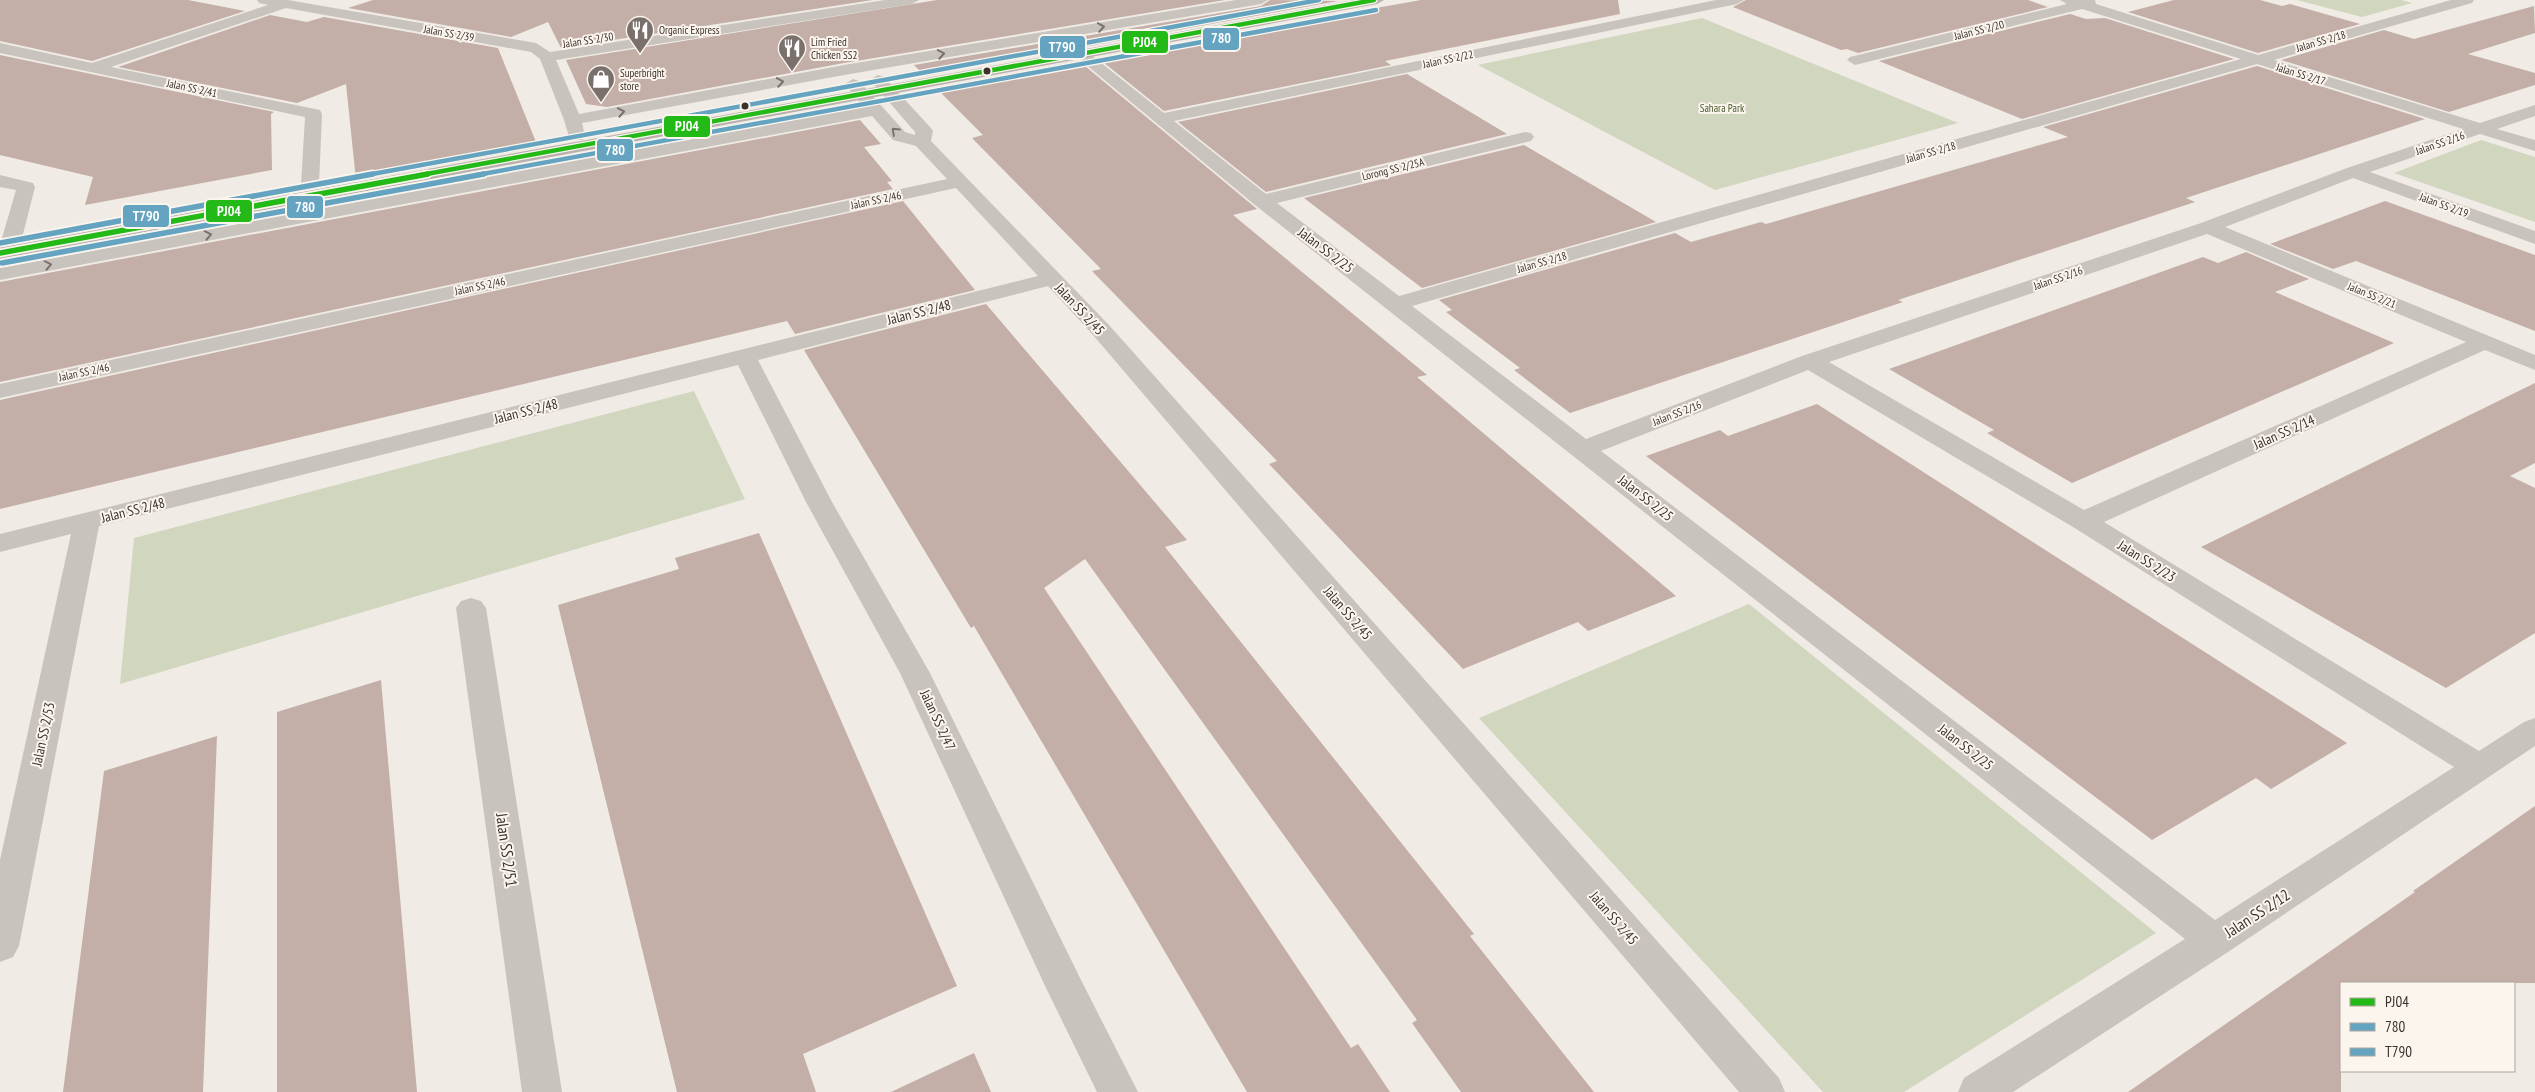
<svg xmlns="http://www.w3.org/2000/svg" width="2535" height="1092" font-family="'PT Sans Narrow',sans-serif">
  <style>
    .green { fill: #d1d6bf }
    .building { fill: #c3afa7 }
    .lines { fill: none; stroke-linecap: round; stroke-linejoin: round }
    .minor { fill: #c9c3be; fill-rule: evenodd }
    .major { fill: #b8b1ad; fill-rule: evenodd }
    .bus-1-far1-casing { stroke: #fbf5ee; stroke-width: 7 }
    .bus-1-casing { stroke: #fbf5ee; stroke-width: 9 }
    .bus-2-far1-casing { stroke: #fbf5ee; stroke-width: 7 }
    .bus-2-casing { stroke: #fbf5ee; stroke-width: 9 }
    .bus-3-far1-casing { stroke: #fbf5ee; stroke-width: 7 }
    .bus-3-casing { stroke: #fbf5ee; stroke-width: 9 }
    .bus-1-far1 { stroke: #23b917; stroke-width: 4.5 }
    .bus-1 { stroke: #23b917; stroke-width: 5.5 }
    .bus-2-far1 { stroke: #64a4c0; stroke-width: 4.5 }
    .bus-2 { stroke: #64a4c0; stroke-width: 5.5 }
    .bus-3-far1 { stroke: #64a4c0; stroke-width: 4.5 }
    .bus-3 { stroke: #64a4c0; stroke-width: 5.5 }
    .oneway { stroke: #7b726d }
    .bus-dot { fill: #3b302b; stroke: #fbf5ee; stroke-width: 2 }
    .labels { text-anchor: middle; stroke-width: 4; stroke-linejoin: round; paint-order: stroke }
    .far-poi-label { font-size: 11px; fill: #3b302b; stroke: #fbf5ee; text-anchor: start }
    .far-street-label { font-size: 11px; fill: #3b302b; stroke: #fbf5ee }
    .far-park-label { font-size: 11px; fill: #4a5a2e; stroke: #fbf5ee }
    .street-label { font-size: 14px; fill: #3b302b; stroke: #fbf5ee }
    .near-street-label { font-size: 16px; fill: #3b302b; stroke: #fbf5ee }
    .line-badge { stroke: #fbf5ee; stroke-width: 2 }
    .badge-label { font-size: 14px; text-anchor: middle; font-weight: bold; fill: #fff }
  </style>
  <rect width="100%" height="100%" fill="#f0ebe5"/>
  <path class="green" d="M 2297,0 L 2401,0 L 2412,3 L 2362,17 Z
    M 1702,18 L 1958,123 L 1715,190 L 1478,65 Z
    M 2481,140 L 2535,157 L 2535,222 L 2394,173 Z
    M 694,391 L 745,499 L 120,684 L 134,538 Z
    M 1749,604 L 2156,933 L 1904,1092 L 1823,1092 L 1479,718 Z"/>
  <path class="building" d="M 0,0 L 188,0 L 245,11 L 92,61 L 0,41 Z
    M 373,0 L 873,0 L 561,48 L 548,22 L 511,37 L 348,8 Z
    M 937,0 L 1225,0 L 844,63 L 607,107 L 586,104 L 566,60 Z
    M 1270,0 L 1338,1 L 1084,47 L 1079,46 L 925,76 L 914,65 L 1261,6 Z
    M 1421,0 L 1618,0 L 1620,14 L 1385,61 L 1391,65 L 1164,111 L 1098,58 Z
    M 1746,0 L 2028,0 L 2048,7 L 1858,53 L 1847,49 L 1841,50 L 1733,7 Z
    M 2174,0 L 2260,0 L 2282,6 L 2290,4 L 2360,24 L 2258,53 L 2128,12 Z
    M 2534,6 L 2535,33 L 2468,54 L 2535,73 L 2535,85 L 2449,112 L 2281,60 L 2384,30 L 2414,39 Z
    M 2070,14 L 2086,19 L 2105,18 L 2234,59 L 2022,119 L 1879,61 Z
    M 270,15 L 307,22 L 324,17 L 498,48 L 538,147 L 356,180 L 346,84 L 297,103 L 118,67 Z
    M 0,55 L 274,112 L 271,114 L 272,170 L 85,205 L 93,177 L 0,155 Z
    M 1079,61 L 1257,209 L 1233,215 L 1427,375 L 1417,377 L 1676,596 L 1588,631 L 1578,622 L 1463,669 L 1269,464 L 1277,461 L 1092,271 L 1101,269 L 972,138 L 983,135 L 936,88 Z
    M 2257,66 L 2425,119 L 2186,198 L 2195,202 L 1898,300 L 1903,302 L 1570,413 L 1514,370 L 1520,368 L 1446,312 L 1452,310 L 1439,300 L 1675,233 L 1691,242 L 1761,222 L 1766,224 L 2068,137 L 2043,127 Z
    M 1407,74 L 1507,134 L 1266,192 L 1178,122 Z
    M 860,120 L 881,144 L 864,147 L 892,181 L 887,182 L 893,189 L 0,382 L 0,282 Z
    M 1524,145 L 1656,222 L 1422,288 L 1304,198 Z
    M 544,160 L 545,164 L 358,199 L 357,195 Z
    M 903,201 L 975,290 L 795,334 L 787,321 L 0,509 L 0,400 Z
    M 2385,201 L 2535,255 L 2535,331 L 2356,261 L 2333,269 L 2270,244 Z
    M 2246,252 L 2309,279 L 2275,292 L 2394,343 L 2072,483 L 1987,433 L 1994,430 L 1889,369 L 2203,257 L 2218,263 Z
    M 986,304 L 1187,540 L 1165,547 L 1474,934 L 1470,936 L 1594,1092 L 1461,1092 L 1412,1023 L 1417,1020 L 1085,559 L 1044,588 L 1351,1048 L 1358,1044 L 1390,1092 L 1247,1092 L 974,626 L 971,628 L 804,350 Z
    M 2535,383 L 2535,463 L 2510,476 L 2535,488 L 2535,633 L 2446,688 L 2201,547 Z
    M 1817,404 L 2347,743 L 2271,789 L 2256,778 L 2152,840 L 1646,456 L 1720,430 L 1728,436 Z
    M 759,533 L 957,986 L 803,1054 L 816,1092 L 677,1092 L 558,605 L 679,569 L 675,558 Z
    M 381,680 L 417,1092 L 277,1092 L 277,712 Z
    M 217,736 L 203,1092 L 63,1092 L 104,771 Z
    M 2535,806 L 2535,983 L 2341,983 L 2341,1092 L 2128,1092 L 2415,892 L 2413,891 Z
    M 974,1053 L 991,1092 L 891,1092 Z"/>
  <g class="lines">
    <path class="minor" d="M 257,0 L 288,0 L 536,43 L 550,52 L 885,0 L 919,0 L 912,4 L 556,60 L 579,114 L 844,65 L 1236,0 L 1268,0 L 1261,4 L 844,75 L 582,123 L 585,136 L 582,140 L 570,140 L 564,120 L 540,59 L 531,52 L 286,8 L 111,67 L 320,110 L 322,114 L 319,185 L 317,189 L 303,189 L 301,185 L 305,117 L 0,53 L 0,43 L 92,63 L 268,5 L 259,3 Z
      M 1716,0 L 1744,0 L 1737,4 L 1174,121 L 1266,194 L 1525,132 L 1531,133 L 1534,137 L 1531,141 L 1277,203 L 1399,296 L 2241,59 L 2082,9 L 1855,65 L 1847,60 L 1850,57 L 2067,4 L 2060,0 L 2095,0 L 2096,4 L 2258,55 L 2451,0 L 2474,0 L 2472,3 L 2274,60 L 2480,123 L 2535,105 L 2535,116 L 2497,129 L 2535,140 L 2535,151 L 2480,134 L 2370,172 L 2535,231 L 2535,244 L 2353,178 L 2225,227 L 2535,355 L 2535,370 L 2485,350 L 2104,522 L 2479,751 L 2524,722 L 2535,718 L 2535,746 L 2228,952 L 2013,1092 L 1958,1092 L 1964,1078 L 2185,939 L 1255,205 L 1072,53 L 1080,48 L 1085,50 L 1164,113 ZM 2257,64 L 2463,129 L 2347,168 L 2201,223 L 1802,356 L 1586,439 L 1412,306 ZM 2207,234 L 2466,342 L 2084,510 L 1829,362 ZM 1808,370 L 2073,527 L 2454,767 L 2215,920 L 1601,451 Z
      M 878,75 L 884,77 L 930,127 L 933,131 L 931,141 L 1109,325 L 1779,1078 L 1785,1092 L 1739,1092 L 1093,335 L 1048,286 L 758,360 L 832,502 L 930,673 L 1080,978 L 1138,1092 L 1097,1092 L 1047,990 L 900,673 L 806,502 L 738,365 L 99,526 L 19,946 L 13,957 L 0,962 L 0,860 L 71,534 L 0,552 L 0,534 L 1038,276 L 956,188 L 0,398 L 0,384 L 947,179 L 916,146 L 893,140 L 872,116 L 0,280 L 0,268 L 864,107 L 845,84 L 853,79 L 859,81 L 905,132 L 915,135 L 915,132 L 870,80 Z
      M 0,175 L 33,183 L 35,187 L 22,238 L 19,242 L 5,242 L 2,238 L 16,190 L 0,187 Z
      M 471,598 L 481,601 L 486,608 L 562,1092 L 522,1092 L 456,608 L 461,601 Z"/>
    <path class="major" d="M 1354,0 L 1384,0 L 1377,4 L 0,259 L 0,247 Z"/>
    <g class="bus-1-far1-casing">
      <path id="bus-1-far1" d="M 421,175 L 1374,0"/>
    </g>
    <g class="bus-1-casing">
      <path id="bus-1" d="M 0,253 L 428,174"/>
    </g>
    <g class="bus-2-far1-casing">
      <path id="bus-2-far1" d="M 477,175 L 1376,10"/>
    </g>
    <g class="bus-2-casing">
      <path id="bus-2" d="M 2,263 L 484,174"/>
    </g>
    <g class="bus-3-far1-casing">
      <path id="bus-3-far1" d="M 367,175 L 1319,0"/>
    </g>
    <g class="bus-3-casing">
      <path id="bus-3" d="M 0,243 L 373,174"/>
    </g>
    <use href="#bus-1-far1" class="bus-1-far1"/>
    <use href="#bus-1" class="bus-1"/>
    <use href="#bus-2-far1" class="bus-2-far1"/>
    <use href="#bus-2" class="bus-2"/>
    <use href="#bus-3-far1" class="bus-3-far1"/>
    <use href="#bus-3" class="bus-3"/>
  </g>
  <defs><path id="oneway-chevron" d="M-2-3.5L2.5 0L-2 3.5" fill="none" stroke-width="1.6" stroke-linecap="round" stroke-linejoin="round" transform="scale(1.25)"/></defs>
  <g class="oneway">
    <use href="#oneway-chevron" transform="translate(1101 27) rotate(-9)"/>
    <use href="#oneway-chevron" transform="translate(941 54) rotate(-10)"/>
    <use href="#oneway-chevron" transform="translate(780 82) rotate(-10)"/>
    <use href="#oneway-chevron" transform="translate(621 112) rotate(-10)"/>
    <use href="#oneway-chevron" transform="translate(895 131) rotate(-137)"/>
    <use href="#oneway-chevron" transform="translate(208 235) rotate(-11)"/>
    <use href="#oneway-chevron" transform="translate(48 265) rotate(-11)"/>
  </g>
  <defs>
    <g id="restaurant-pin" transform="scale(1.4375)"><path d="M0 17L-7.5 6A9.5 9.5 0 1 1 7.5 6Z" fill="#7a716c" stroke="#fbf5ee"/><path d="M-5-6h1v4h1v-4h1v4h1v-4h1v5L-1.5 .5V6h-2V.5L-5-1ZM5-6V6H3V1.5H1.5Q1.5-4 5-6Z" fill="#fff"/></g>
    <g id="shop-pin" transform="scale(1.4375)"><path d="M0 17L-7.5 6A9.5 9.5 0 1 1 7.5 6Z" fill="#7a716c" stroke="#fbf5ee"/><path d="M-5-2.5h2.3a2.7 3.5 0 0 1 5.4 0H5L5.5 6h-11ZM-1.5-2.5h3a1.5 2.3 0 0 0-3 0Z" fill="#fff"/></g>
  </defs>
  <g fill-rule="evenodd">
    <use href="#restaurant-pin" x="640" y="30"/>
    <use href="#restaurant-pin" x="792" y="48"/>
    <use href="#shop-pin" x="601" y="79"/>
  </g>
  <g class="bus-dot">
    <circle cx="987" cy="71" r="4.5"/>
    <circle cx="745" cy="106" r="4.5"/>
  </g>
  <g class="labels">
    <g class="far-poi-label">
      <text x="659" y="34">Organic Express</text>
      <text x="811" y="46">Lim Fried<tspan x="811" dy="13">Chicken SS2</tspan></text>
      <text x="620" y="77">Superbright<tspan x="620" dy="13">store</tspan></text>
    </g>
    <g class="far-street-label">
      <text transform="translate(1979 30) rotate(-14)" y="4">Jalan SS 2/20</text>
      <text transform="translate(449 33) rotate(10)" y="4">Jalan SS 2/39</text>
      <text transform="translate(588 40) rotate(-9)" y="4">Jalan SS 2/30</text>
      <text transform="translate(2321 41) rotate(-16)" y="4">Jalan SS 2/18</text>
      <text transform="translate(1448 59) rotate(-12)" y="4">Jalan SS 2/22</text>
      <text transform="translate(2301 74) rotate(17)" y="4">Jalan SS 2/17</text>
      <text transform="translate(192 88) rotate(12)" y="4">Jalan SS 2/41</text>
      <text transform="translate(2440 143) rotate(-19)" y="4">Jalan SS 2/16</text>
      <text transform="translate(1931 152) rotate(-16)" y="4">Jalan SS 2/18</text>
      <text transform="translate(1393 169) rotate(-14)" y="4">Lorong SS 2/25A</text>
      <text transform="translate(876 200) rotate(-12)" y="4">Jalan SS 2/46</text>
      <text transform="translate(2444 205) rotate(20)" y="4">Jalan SS 2/19</text>
      <text transform="translate(1542 262) rotate(-16)" y="4">Jalan SS 2/18</text>
      <text transform="translate(2058 278) rotate(-19)" y="4">Jalan SS 2/16</text>
      <text transform="translate(480 286) rotate(-12)" y="4">Jalan SS 2/46</text>
      <text transform="translate(2372 295) rotate(22)" y="4">Jalan SS 2/21</text>
      <text transform="translate(84 372) rotate(-12)" y="4">Jalan SS 2/46</text>
      <text transform="translate(1677 413) rotate(-21)" y="4">Jalan SS 2/16</text>
    </g>
    <g class="far-park-label">
      <text x="1722" y="112">Sahara Park</text>
    </g>
    <g class="street-label">
      <text transform="translate(1326 250) rotate(37)" y="5">Jalan SS 2/25</text>
      <text transform="translate(1080 309) rotate(47)" y="5">Jalan SS 2/45</text>
      <text transform="translate(919 312) rotate(-14)" y="5">Jalan SS 2/48</text>
      <text transform="translate(526 411) rotate(-14)" y="5">Jalan SS 2/48</text>
      <text transform="translate(2284 432) rotate(-24)" y="5">Jalan SS 2/14</text>
      <text transform="translate(1646 498) rotate(38)" y="5">Jalan SS 2/25</text>
      <text transform="translate(133 510) rotate(-14)" y="5">Jalan SS 2/48</text>
      <text transform="translate(2147 561) rotate(32)" y="5">Jalan SS 2/23</text>
      <text transform="translate(1348 613) rotate(49)" y="5">Jalan SS 2/45</text>
      <text transform="translate(938 720) rotate(65)" y="5">Jalan SS 2/47</text>
      <text transform="translate(43 734) rotate(-78)" y="5">Jalan SS 2/53</text>
      <text transform="translate(1966 747) rotate(38)" y="5">Jalan SS 2/25</text>
      <text transform="translate(1614 918) rotate(49)" y="5">Jalan SS 2/45</text>
    </g>
    <g class="near-street-label">
      <text transform="translate(507 850) rotate(82)" y="6">Jalan SS 2/51</text>
      <text transform="translate(2257 913) rotate(-33)" y="6">Jalan SS 2/12</text>
    </g>
  </g>
  <g class="line-badge">
    <rect x="1202" y="27" width="38" height="24" rx="5" fill="#64a4c0"/>
    <rect x="1121" y="30" width="48" height="24" rx="5" fill="#23b917"/>
    <rect x="1039" y="35" width="47" height="24" rx="5" fill="#64a4c0"/>
    <rect x="663" y="115" width="48" height="23" rx="5" fill="#23b917"/>
    <rect x="596" y="138" width="38" height="24" rx="5" fill="#64a4c0"/>
    <rect x="286" y="195" width="38" height="24" rx="5" fill="#64a4c0"/>
    <rect x="205" y="199" width="48" height="24" rx="5" fill="#23b917"/>
    <rect x="122" y="204" width="48" height="24" rx="5" fill="#64a4c0"/>
  </g>
  <g class="badge-label">
    <text x="1221" y="43">780</text>
    <text x="1145" y="47">PJ04</text>
    <text x="1062" y="52">T790</text>
    <text x="687" y="131">PJ04</text>
    <text x="615" y="155">780</text>
    <text x="305" y="212">780</text>
    <text x="229" y="216">PJ04</text>
    <text x="146" y="221">T790</text>
  </g>
  <rect x="2340" y="982" width="175" height="90" fill="#fbf5ee" stroke="#aea6a0"/>
  <rect x="2350" y="998" width="25" height="8" fill="#23b917" stroke="#aea6a0"/>
  <text x="2385" y="1007" font-size="15" fill="#3b302b">PJ04</text>
  <rect x="2350" y="1023" width="25" height="8" fill="#64a4c0" stroke="#aea6a0"/>
  <text x="2385" y="1032" font-size="15" fill="#3b302b">780</text>
  <rect x="2350" y="1048" width="25" height="8" fill="#64a4c0" stroke="#aea6a0"/>
  <text x="2385" y="1057" font-size="15" fill="#3b302b">T790</text>
</svg>
